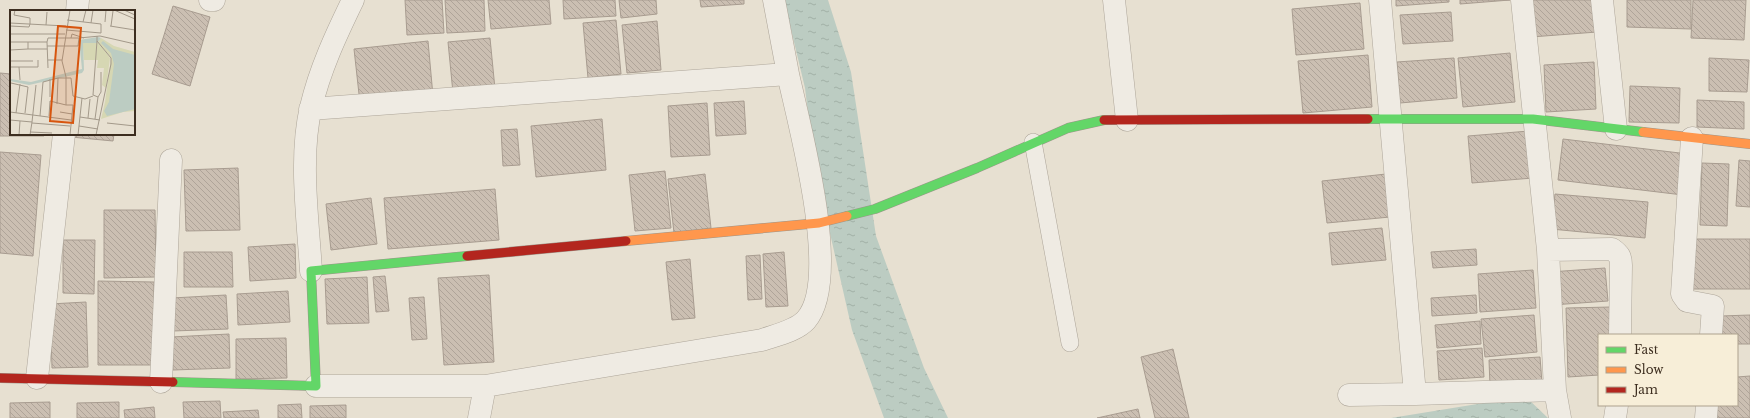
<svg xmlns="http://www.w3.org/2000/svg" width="1750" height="418" font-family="'Libre Baskerville',serif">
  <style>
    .water { fill: url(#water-ripples) }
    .building { fill: url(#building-back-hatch); stroke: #a89c90 }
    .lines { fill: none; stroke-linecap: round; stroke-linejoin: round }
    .lane-casing { stroke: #ada599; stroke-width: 18 }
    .street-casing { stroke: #ada599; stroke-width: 23 }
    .fast-casing { stroke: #9c958a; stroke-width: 10 }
    .slow-casing { stroke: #9c958a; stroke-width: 10 }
    .jam-casing { stroke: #9c958a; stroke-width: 10 }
    .lane { stroke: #efebe3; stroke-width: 17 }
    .street { stroke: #efebe3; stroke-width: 22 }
    .fast { stroke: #63d668; stroke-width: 9 }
    .slow { stroke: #ff974d; stroke-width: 9 }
    .jam { stroke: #b3261e; stroke-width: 9 }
    .inset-road { fill: none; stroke: #a3998a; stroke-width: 1 }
    .view { fill: #d7550e; fill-opacity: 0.15; stroke: #d7550e; stroke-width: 2 }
    .inset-edge { fill: none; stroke: #3d2e20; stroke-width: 2 }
  </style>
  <defs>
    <pattern id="water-ripples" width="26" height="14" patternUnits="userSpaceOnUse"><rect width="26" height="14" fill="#bcccc2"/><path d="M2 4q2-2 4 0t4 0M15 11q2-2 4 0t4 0" fill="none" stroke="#a2b0a6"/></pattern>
    <pattern id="building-back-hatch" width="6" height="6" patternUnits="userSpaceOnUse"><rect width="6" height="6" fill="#cbbfb2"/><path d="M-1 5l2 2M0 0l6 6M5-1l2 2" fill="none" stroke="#afa499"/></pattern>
  </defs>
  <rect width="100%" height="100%" fill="#e7e0d1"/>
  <path class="water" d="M 784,0 L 828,0 L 851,72 L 876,236 L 924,368 L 948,418 L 884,418 L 852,330 L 814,163 L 805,88 Z
    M 1527,398 L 1548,418 L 1391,418 L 1502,400 Z"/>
  <path class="building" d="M 405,0 L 442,0 L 444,33 L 407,35 Z
    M 445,0 L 484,0 L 485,31 L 447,33 Z
    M 488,0 L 549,0 L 551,24 L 491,29 Z
    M 563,0 L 615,0 L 616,16 L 564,19 Z
    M 619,0 L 656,0 L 657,14 L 621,18 Z
    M 700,0 L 744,0 L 744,4 L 701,7 Z
    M 1396,0 L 1449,0 L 1449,2 L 1396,6 Z
    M 1460,0 L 1510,0 L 1460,4 Z
    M 1529,0 L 1594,0 L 1597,32 L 1531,37 Z
    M 1627,0 L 1691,0 L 1691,29 L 1627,27 Z
    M 1693,0 L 1746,0 L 1744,40 L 1691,38 Z
    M 1360,3 L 1364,49 L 1296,55 L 1292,9 Z
    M 173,6 L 210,17 L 190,86 L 152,74 Z
    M 1451,12 L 1453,41 L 1403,44 L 1400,15 Z
    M 616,20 L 621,74 L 588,78 L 583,23 Z
    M 657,21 L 661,70 L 627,73 L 622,25 Z
    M 490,38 L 495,89 L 453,93 L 448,42 Z
    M 428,41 L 433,96 L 360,103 L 354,49 Z
    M 1510,53 L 1515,102 L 1463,107 L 1458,58 Z
    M 1368,55 L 1372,107 L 1303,113 L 1298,61 Z
    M 1454,58 L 1457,98 L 1400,103 L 1397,62 Z
    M 1709,58 L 1749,60 L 1747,92 L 1709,91 Z
    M 1594,62 L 1596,109 L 1546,112 L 1544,65 Z
    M 0,73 L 11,74 L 11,134 L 44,134 L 44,136 L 0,136 Z
    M 1630,86 L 1680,88 L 1679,123 L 1629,122 Z
    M 1697,100 L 1744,102 L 1744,129 L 1697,127 Z
    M 744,101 L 746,134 L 716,136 L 714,103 Z
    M 707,103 L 710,155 L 671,157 L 668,106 Z
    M 602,119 L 606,170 L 536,177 L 531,126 Z
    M 517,129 L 520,165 L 503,166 L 501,130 Z
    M 1529,131 L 1533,178 L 1472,183 L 1468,136 Z
    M 71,134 L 114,134 L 113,141 L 71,137 Z
    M 1563,139 L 1688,154 L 1683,195 L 1558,180 Z
    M 0,152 L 41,155 L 33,256 L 0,253 Z
    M 1739,160 L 1750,161 L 1750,207 L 1736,206 Z
    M 1702,163 L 1729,164 L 1727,226 L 1700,225 Z
    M 238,168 L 240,230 L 186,231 L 184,170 Z
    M 665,171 L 671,228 L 635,231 L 629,175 Z
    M 705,174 L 711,228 L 674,233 L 668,179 Z
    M 1386,174 L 1390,217 L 1327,223 L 1322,181 Z
    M 495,189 L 499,240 L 388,249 L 384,198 Z
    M 1555,194 L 1648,202 L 1645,238 L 1551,229 Z
    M 371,198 L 377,244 L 331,250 L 326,204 Z
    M 104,210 L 155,210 L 156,277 L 104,278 Z
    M 1382,228 L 1386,260 L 1332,265 L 1329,233 Z
    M 1692,239 L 1750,239 L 1750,289 L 1692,289 Z
    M 63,240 L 95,240 L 94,294 L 63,293 Z
    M 295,244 L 296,278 L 250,281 L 248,247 Z
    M 1476,249 L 1477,265 L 1433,268 L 1431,252 Z
    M 184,252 L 232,252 L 233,287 L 184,287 Z
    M 784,252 L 788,306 L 766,307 L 763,254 Z
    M 760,255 L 762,299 L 748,300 L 746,256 Z
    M 690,259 L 695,318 L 672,320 L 666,262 Z
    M 1605,268 L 1608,301 L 1552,305 L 1550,272 Z
    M 1533,270 L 1536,308 L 1480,312 L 1478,274 Z
    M 489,275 L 494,362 L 444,365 L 438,278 Z
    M 385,276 L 389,311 L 376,312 L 373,277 Z
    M 367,277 L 369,323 L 327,324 L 325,279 Z
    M 98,281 L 154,282 L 154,365 L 98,365 Z
    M 288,291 L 290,322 L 238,325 L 237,294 Z
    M 226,295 L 228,329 L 173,331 L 172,298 Z
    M 1476,295 L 1477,313 L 1432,316 L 1431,298 Z
    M 424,297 L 427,339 L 412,340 L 409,298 Z
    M 86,302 L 88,367 L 52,368 L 50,304 Z
    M 1611,307 L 1611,335 L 1599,335 L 1599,375 L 1568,377 L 1566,308 Z
    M 1534,315 L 1537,352 L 1485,357 L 1481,319 Z
    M 1750,315 L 1750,344 L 1737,344 L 1737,335 L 1722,335 L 1721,316 Z
    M 1480,321 L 1481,344 L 1437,348 L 1435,325 Z
    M 229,334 L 230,368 L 173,370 L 171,337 Z
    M 286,338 L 287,378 L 236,379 L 236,339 Z
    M 1482,348 L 1484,377 L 1439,380 L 1437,351 Z
    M 1173,349 L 1189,418 L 1155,418 L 1141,357 Z
    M 1540,357 L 1542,383 L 1490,386 L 1489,360 Z
    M 1750,376 L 1750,418 L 1717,418 L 1716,405 L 1737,405 L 1737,377 Z
    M 220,401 L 221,418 L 184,418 L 183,402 Z
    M 50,402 L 50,418 L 10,418 L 10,403 Z
    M 119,402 L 119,418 L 77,418 L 77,403 Z
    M 301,404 L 302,418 L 278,418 L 278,405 Z
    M 346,405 L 346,418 L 310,418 L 310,406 Z
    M 154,407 L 155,418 L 125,418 L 124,410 Z
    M 1138,409 L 1140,418 L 1097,418 Z
    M 258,410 L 259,418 L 224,418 L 223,412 Z"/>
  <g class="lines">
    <g class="lane-casing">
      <path id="lane" d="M 1033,142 L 1070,343"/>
    </g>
    <g class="street-casing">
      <path id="street" d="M 210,0 L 214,0
        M 1114,0 L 1127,120
        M 1380,0 L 1415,394 L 1555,390 L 1560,418
        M 1522,0 L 1548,250 L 1555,390
        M 1602,0 L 1616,129
        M 77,11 L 78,0
        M 310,109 L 788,74 L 774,0
        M 1692,138 L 1682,294 L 1687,301 L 1713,306 L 1711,335
        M 1548,250 L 1612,249 C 1619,254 1621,257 1621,265 L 1620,335
        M 311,271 C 308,220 299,157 311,107 C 320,69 336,35 353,0
        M 37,378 L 64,134
        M 161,382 L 171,160
        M 316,386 L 485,386
        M 1349,395 L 1415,394
        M 479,418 L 485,386 L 762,340 C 776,335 796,331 806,320 C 842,279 799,125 788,74
        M 1615,418 L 1617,405
        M 1706,418 L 1707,405"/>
    </g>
    <g class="fast-casing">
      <path id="fast" d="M 1368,119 L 1533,119 L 1643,132
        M 847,216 L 875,209 L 977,168 L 1068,128 L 1104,120
        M 173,382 L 316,386 L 311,271 L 467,256"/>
    </g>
    <g class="slow-casing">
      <path id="slow" d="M 1643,132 L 1750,144
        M 626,241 L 819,223 L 847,216"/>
    </g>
    <g class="jam-casing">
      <path id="jam" d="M 1104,120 L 1368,119
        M 467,256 L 626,241
        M 0,378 L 173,382"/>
    </g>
    <use href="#lane" class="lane"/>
    <use href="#street" class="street"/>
    <use href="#fast" class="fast"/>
    <use href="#slow" class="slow"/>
    <use href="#jam" class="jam"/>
  </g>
  <g transform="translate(10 10)">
    <rect width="125" height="125" fill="#e7e0d1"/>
    <path d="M 91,28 L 104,36 L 125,42 L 125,101 L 113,102 L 91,109 L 95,92 L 101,48 L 90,34 L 100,48 L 96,78 L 92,75 L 94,58 L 87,58 L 88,50 L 74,50 L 73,37 L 73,33 L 87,33 Z" fill="#d6d7b3"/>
    <path d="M 88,27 L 91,28 L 87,33 L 73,33 L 74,60 L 72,63 L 19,75 L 0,71 L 0,69 L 21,72 L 72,59 L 69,30 ZM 93,31 L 103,39 L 125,45 L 125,99 L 97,106 L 94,101 L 99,92 L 104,54 L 101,43 L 91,33 Z" fill="#bcccc2"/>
    <path class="inset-road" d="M 5,0 L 4,5 L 20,8 L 20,14M 104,0 L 125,9M 114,0 L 125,5M 57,10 L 91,14 L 91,23M 73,12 L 76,0M 95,12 L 96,0M 0,13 L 56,16M 81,13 L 83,0M 36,15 L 37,2M 0,16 L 19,17 L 20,14M 100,16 L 125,20M 101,16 L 103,1M 56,20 L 91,23M 0,24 L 55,24M 61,28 L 62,24 L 74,28M 87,31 L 83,85 L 88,87M 0,32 L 18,32M 37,32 L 38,58M 37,36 L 68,36 L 69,28 L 90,26 L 125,34M 18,39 L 37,39M 0,40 L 18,39 L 18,32 L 37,32 L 38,28 L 69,28M 38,50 L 52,50M 0,51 L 23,51M 0,57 L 28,57 L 28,50M 9,57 L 10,70M 0,59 L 0,83M 48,68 L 61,68 L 63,86 L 75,89 L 83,86M 40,69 L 40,87M 1,73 L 18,77 L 15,103M 0,102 L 61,110M 50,102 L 62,104M 6,103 L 10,74M 30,106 L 33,72 L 48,68 L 47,94M 39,106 L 40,91 L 56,95M 70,107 L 90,110M 78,108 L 80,89M 85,109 L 88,87 L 91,82 L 91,62M 0,110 L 22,112 L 26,75M 22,113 L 60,116M 97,113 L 125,116M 69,116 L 88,119M 20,122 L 42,123M 9,125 L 10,111M 20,125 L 22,112M 60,125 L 63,95 L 56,95 L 56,67 L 52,51 L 60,0M 68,125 L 72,88M 86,125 L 101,54 L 101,48 L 87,31 L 87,26"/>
    <path class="view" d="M 48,16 L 71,18 L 63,113 L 40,111 Z"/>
    <rect width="125" height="125" class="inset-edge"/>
  </g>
  <rect x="1598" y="334" width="140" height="72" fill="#f7eed8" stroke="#ada18e"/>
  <rect x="1606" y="347" width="20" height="6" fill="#63d668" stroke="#ada18e"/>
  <text x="1634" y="354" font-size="12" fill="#3d2e20">Fast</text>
  <rect x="1606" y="367" width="20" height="6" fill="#ff974d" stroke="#ada18e"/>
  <text x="1634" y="374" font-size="12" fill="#3d2e20">Slow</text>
  <rect x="1606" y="387" width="20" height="6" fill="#b3261e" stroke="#ada18e"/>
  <text x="1634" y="394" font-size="12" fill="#3d2e20">Jam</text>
</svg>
